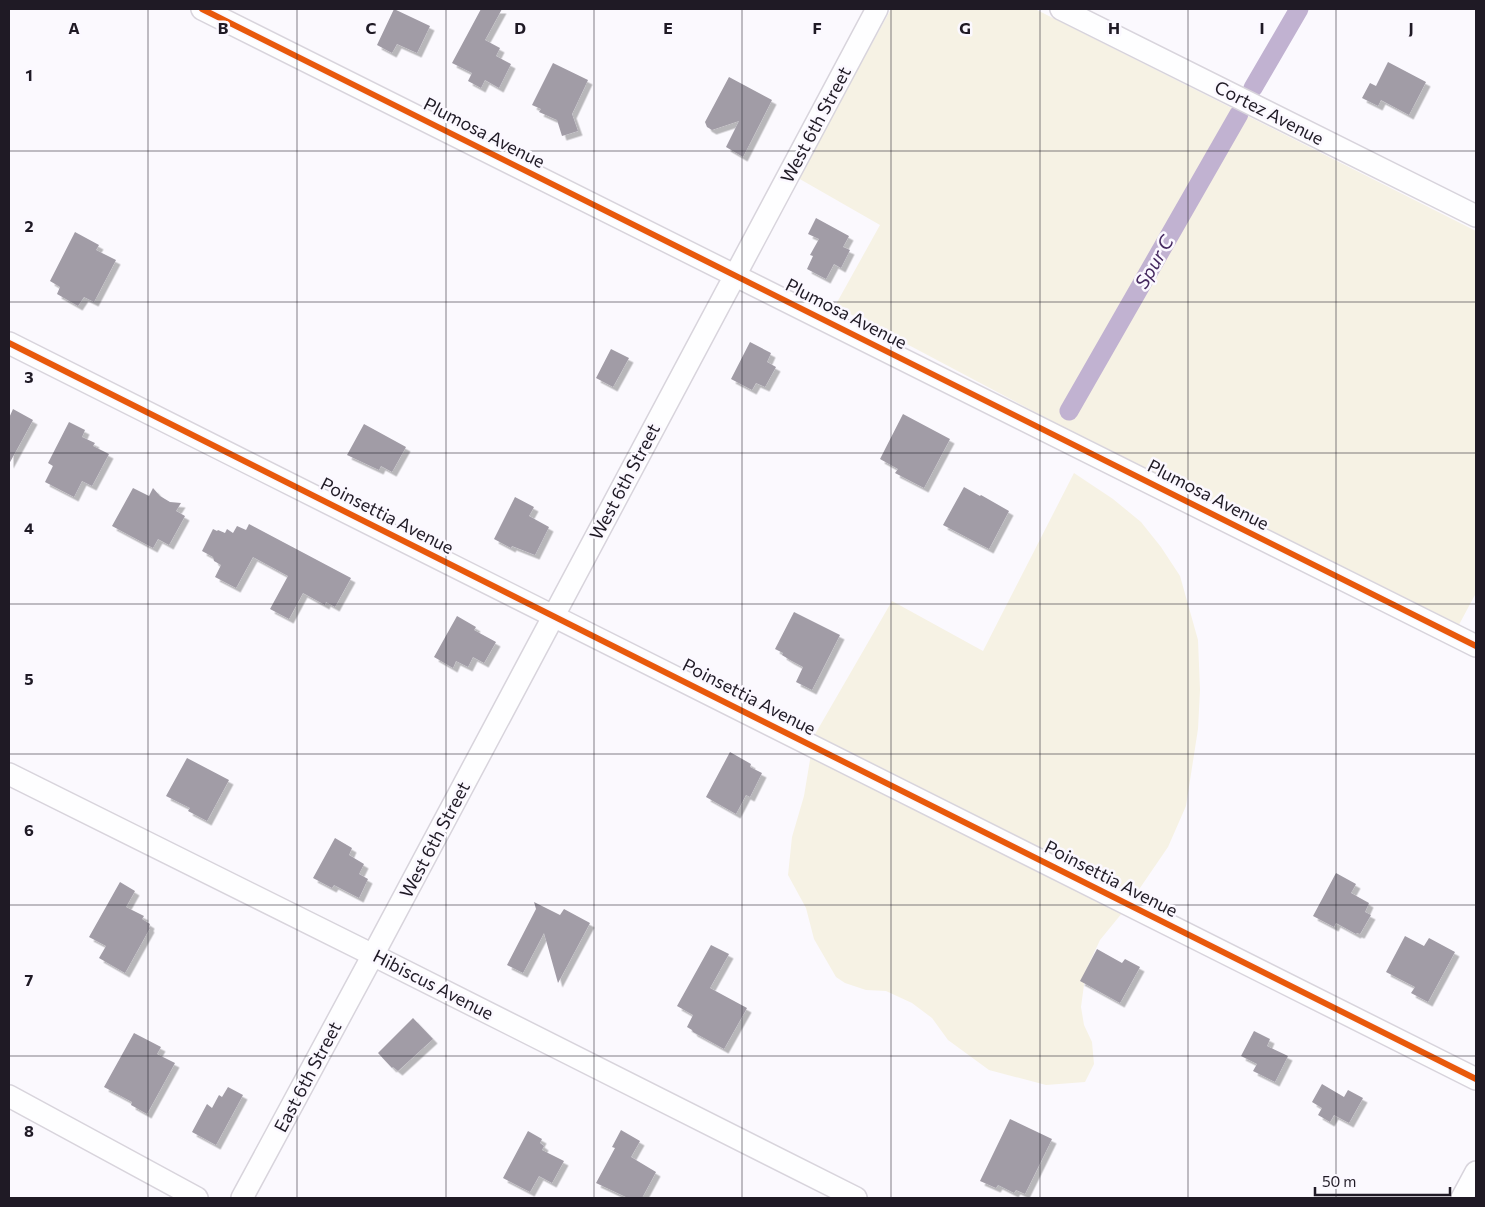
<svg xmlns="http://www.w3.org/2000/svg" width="1485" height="1207" font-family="Commissioner,sans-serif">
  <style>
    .green { fill: #f6f2e4 }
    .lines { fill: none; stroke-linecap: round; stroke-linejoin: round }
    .canal { stroke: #c1b2d1; stroke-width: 19 }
    .building { fill: #a19ca6; filter: url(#shadow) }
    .street-casing { stroke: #d8d4dc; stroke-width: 24 }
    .street { stroke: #fefeff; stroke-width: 21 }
    .cycleway-casing { stroke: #fbf8ff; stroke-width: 9 }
    .cycleway { stroke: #e8590c; stroke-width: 6 }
    .grid { fill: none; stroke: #1f1a25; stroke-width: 1; stroke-opacity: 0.55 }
    .labels { text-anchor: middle; stroke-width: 5; stroke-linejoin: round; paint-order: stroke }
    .street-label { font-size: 18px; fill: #1f1a25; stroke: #fbf8ff }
    .water-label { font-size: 19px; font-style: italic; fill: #462960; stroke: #fbf8ff }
    .grid-label { font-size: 16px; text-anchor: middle; font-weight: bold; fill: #1f1a25; stroke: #fbf8ff; stroke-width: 5; stroke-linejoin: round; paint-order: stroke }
  </style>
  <defs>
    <filter id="shadow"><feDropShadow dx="4.5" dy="4.5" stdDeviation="0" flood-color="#0004"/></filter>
  </defs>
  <rect width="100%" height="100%" fill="#fbf9fe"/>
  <path class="green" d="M 891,9 L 1035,9 L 1476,231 L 1476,593 L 1454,634 L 835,306 L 880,225 L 798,178 Z
    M 1074,473 L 1113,499 L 1141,522 L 1161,547 L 1180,576 L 1198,640 L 1200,690 L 1198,729 L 1186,806 L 1168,847 L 1127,907 L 1100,940 L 1086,970 L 1081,1007 L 1084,1025 L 1092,1042 L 1094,1064 L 1085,1082 L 1046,1085 L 989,1070 L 948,1040 L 932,1018 L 912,1003 L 886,991 L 866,990 L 845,983 L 836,977 L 814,939 L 806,908 L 788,875 L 792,837 L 804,796 L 814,736 L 892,601 L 983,651 Z"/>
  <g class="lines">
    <path class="canal" d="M 1253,88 L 1299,9
      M 1069,411 L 1239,114"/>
  </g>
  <path class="building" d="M 394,9 L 430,26 L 417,53 L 397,44 L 392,53 L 377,45 Z
    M 481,9 L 502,9 L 485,40 L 500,48 L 496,56 L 511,64 L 499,88 L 485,80 L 481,88 L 468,81 L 472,73 L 452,63 Z
    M 1388,62 L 1426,82 L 1409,115 L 1381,100 L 1378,106 L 1362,98 L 1370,83 L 1376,86 Z
    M 553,63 L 588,80 L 572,114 L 578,131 L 562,136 L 557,120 L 539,112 L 541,109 L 532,105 Z
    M 729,77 L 772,100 L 743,157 L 726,147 L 739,121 L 712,130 L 707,127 L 705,122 Z
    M 816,218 L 849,236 L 843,247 L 850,250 L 841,268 L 834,264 L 826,279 L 807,269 L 813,256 L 810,255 L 819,239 L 808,234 Z
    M 75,232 L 99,245 L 96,250 L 116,260 L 94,302 L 84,297 L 78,306 L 57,294 L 60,287 L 50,281 Z
    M 750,342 L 771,353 L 767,362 L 776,367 L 765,387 L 756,383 L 752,390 L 731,379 Z
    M 611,349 L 629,358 L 613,387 L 596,378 Z
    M 13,409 L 33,420 L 9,464 L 9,418 Z
    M 903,414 L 950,439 L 924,488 L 895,473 L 898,469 L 880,459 Z
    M 69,422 L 85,430 L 82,437 L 95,443 L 93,446 L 109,454 L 92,486 L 82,481 L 74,497 L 45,482 L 53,466 L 48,463 Z
    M 364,424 L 406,447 L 392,472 L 381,466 L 379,470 L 347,455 Z
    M 964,487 L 980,496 L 981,495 L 1009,511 L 989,549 L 943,525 Z
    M 133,488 L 149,496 L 153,488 L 160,496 L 170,502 L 181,503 L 176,511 L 185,516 L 169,545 L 158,539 L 153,548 L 112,526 Z
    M 515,497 L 534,507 L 529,516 L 549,527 L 535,555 L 512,546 L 511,548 L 494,539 Z
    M 249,524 L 351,578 L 335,607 L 326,602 L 325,605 L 303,593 L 289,619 L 270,609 L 288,576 L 253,557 L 236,588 L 215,577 L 221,565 L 214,561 L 213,557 L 202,551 L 213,529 L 217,531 L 218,530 L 225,533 L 227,529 L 233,533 L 237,526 L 246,530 Z
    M 794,612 L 840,635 L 812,690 L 796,682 L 803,667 L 790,660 L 782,655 L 783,653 L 775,649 Z
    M 457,616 L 476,627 L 474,630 L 496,642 L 484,663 L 473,657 L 468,667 L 456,661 L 453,668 L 434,657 Z
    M 730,752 L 751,764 L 750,767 L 762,773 L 750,797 L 746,795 L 736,814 L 706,797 Z
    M 187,758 L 229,780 L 207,821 L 188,811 L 190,808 L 166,796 Z
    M 335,838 L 352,848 L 349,855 L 364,864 L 359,874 L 368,879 L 359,898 L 334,885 L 332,888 L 313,878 Z
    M 1336,873 L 1356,884 L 1351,893 L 1369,903 L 1365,912 L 1371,915 L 1360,934 L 1357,933 L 1356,934 L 1336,923 L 1334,927 L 1313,916 Z
    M 120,882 L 135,891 L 126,907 L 144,916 L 142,919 L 150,924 L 149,927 L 150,928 L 125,973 L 99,958 L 106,946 L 89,937 Z
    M 534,902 L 560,915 L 564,909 L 590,923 L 558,983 L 544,933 L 523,973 L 507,965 L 536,909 Z
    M 1405,936 L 1424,946 L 1429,938 L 1455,952 L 1428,1002 L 1411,993 L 1415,987 L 1386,972 Z
    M 711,945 L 729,954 L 710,988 L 747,1008 L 724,1049 L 693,1032 L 692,1030 L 687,1027 L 693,1015 L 677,1006 Z
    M 1097,949 L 1122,963 L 1125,959 L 1140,967 L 1120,1003 L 1080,981 Z
    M 413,1018 L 433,1039 L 398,1071 L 393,1067 L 392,1068 L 378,1053 Z
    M 1254,1031 L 1270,1039 L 1267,1046 L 1288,1056 L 1275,1082 L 1253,1071 L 1257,1064 L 1241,1056 Z
    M 134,1033 L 161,1047 L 157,1054 L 175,1063 L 147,1114 L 131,1105 L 132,1102 L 104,1087 Z
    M 1322,1084 L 1344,1097 L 1348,1090 L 1363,1098 L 1349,1123 L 1334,1115 L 1330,1122 L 1318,1115 L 1322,1108 L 1312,1102 Z
    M 228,1087 L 243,1095 L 216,1145 L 192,1132 L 207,1104 L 212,1108 L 219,1095 L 222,1097 Z
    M 1010,1119 L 1052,1139 L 1025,1194 L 1016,1190 L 1014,1193 L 998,1185 L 996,1188 L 980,1181 Z
    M 621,1130 L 640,1141 L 631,1157 L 656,1172 L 642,1198 L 628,1198 L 596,1183 L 615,1148 L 612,1147 Z
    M 528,1131 L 542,1139 L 540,1143 L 544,1146 L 542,1150 L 564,1161 L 552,1183 L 539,1176 L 530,1192 L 503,1178 Z"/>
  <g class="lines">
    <g class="street-casing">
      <path id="street" d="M 202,9 L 1476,646
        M 1061,9 L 1476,216
        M 9,343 L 1476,1079
        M 9,774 L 373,955 L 856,1198
        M 9,1096 L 197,1198
        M 242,1198 L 373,955 L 877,9
        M 1462,1198 L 1476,1172"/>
    </g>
    <use href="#street" class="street"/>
    <g class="cycleway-casing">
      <path id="cycleway" d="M 202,9 L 1476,646
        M 9,343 L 1476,1079"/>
    </g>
    <use href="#cycleway" class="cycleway"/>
  </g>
  <path class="grid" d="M 148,9 L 148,1198M 297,9 L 297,1198M 446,9 L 446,1198M 594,9 L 594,1198M 742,9 L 742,1198M 891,9 L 891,1198M 1040,9 L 1040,1198M 1188,9 L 1188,1198M 1336,9 L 1336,1198M 9,151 L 1476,151M 9,302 L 1476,302M 9,453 L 1476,453M 9,604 L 1476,604M 9,754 L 1476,754M 9,905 L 1476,905M 9,1056 L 1476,1056"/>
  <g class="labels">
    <g class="street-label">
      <text transform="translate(1269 113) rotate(27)" y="6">Cortez Avenue</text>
      <text transform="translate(816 125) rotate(-62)" y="6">West 6th Street</text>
      <text transform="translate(484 133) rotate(27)" y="6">Plumosa Avenue</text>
      <text transform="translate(846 314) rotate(27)" y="6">Plumosa Avenue</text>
      <text transform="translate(625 482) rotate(-62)" y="6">West 6th Street</text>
      <text transform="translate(1208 495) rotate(27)" y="6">Plumosa Avenue</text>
      <text transform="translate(387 516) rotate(27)" y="6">Poinsettia Avenue</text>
      <text transform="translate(749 697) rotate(27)" y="6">Poinsettia Avenue</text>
      <text transform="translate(435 840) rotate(-62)" y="6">West 6th Street</text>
      <text transform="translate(1111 879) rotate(27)" y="6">Poinsettia Avenue</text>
      <text transform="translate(433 985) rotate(27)" y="6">Hibiscus Avenue</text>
      <text transform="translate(308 1077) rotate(-62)" y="6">East 6th Street</text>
    </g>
    <g class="water-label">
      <text transform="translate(1154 262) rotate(-60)" y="7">Spur C</text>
    </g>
  </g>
  <g class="grid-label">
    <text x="74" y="34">A</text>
    <text x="223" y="34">B</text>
    <text x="371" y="34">C</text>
    <text x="520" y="34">D</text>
    <text x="668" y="34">E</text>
    <text x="817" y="34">F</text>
    <text x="965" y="34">G</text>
    <text x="1114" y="34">H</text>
    <text x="1262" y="34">I</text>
    <text x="1411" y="34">J</text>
    <text x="29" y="81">1</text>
    <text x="29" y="232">2</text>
    <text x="29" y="383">3</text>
    <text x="29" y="534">4</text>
    <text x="29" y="685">5</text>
    <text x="29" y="836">6</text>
    <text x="29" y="986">7</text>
    <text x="29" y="1137">8</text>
  </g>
  <rect width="1485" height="1207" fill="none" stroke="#1f1a25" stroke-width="20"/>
  <path d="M1315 1187v8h135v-8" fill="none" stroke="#1f1a25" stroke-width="2.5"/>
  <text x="1322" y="1187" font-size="15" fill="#1f1a25" stroke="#fbf8ff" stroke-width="4" paint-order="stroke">50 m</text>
</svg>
